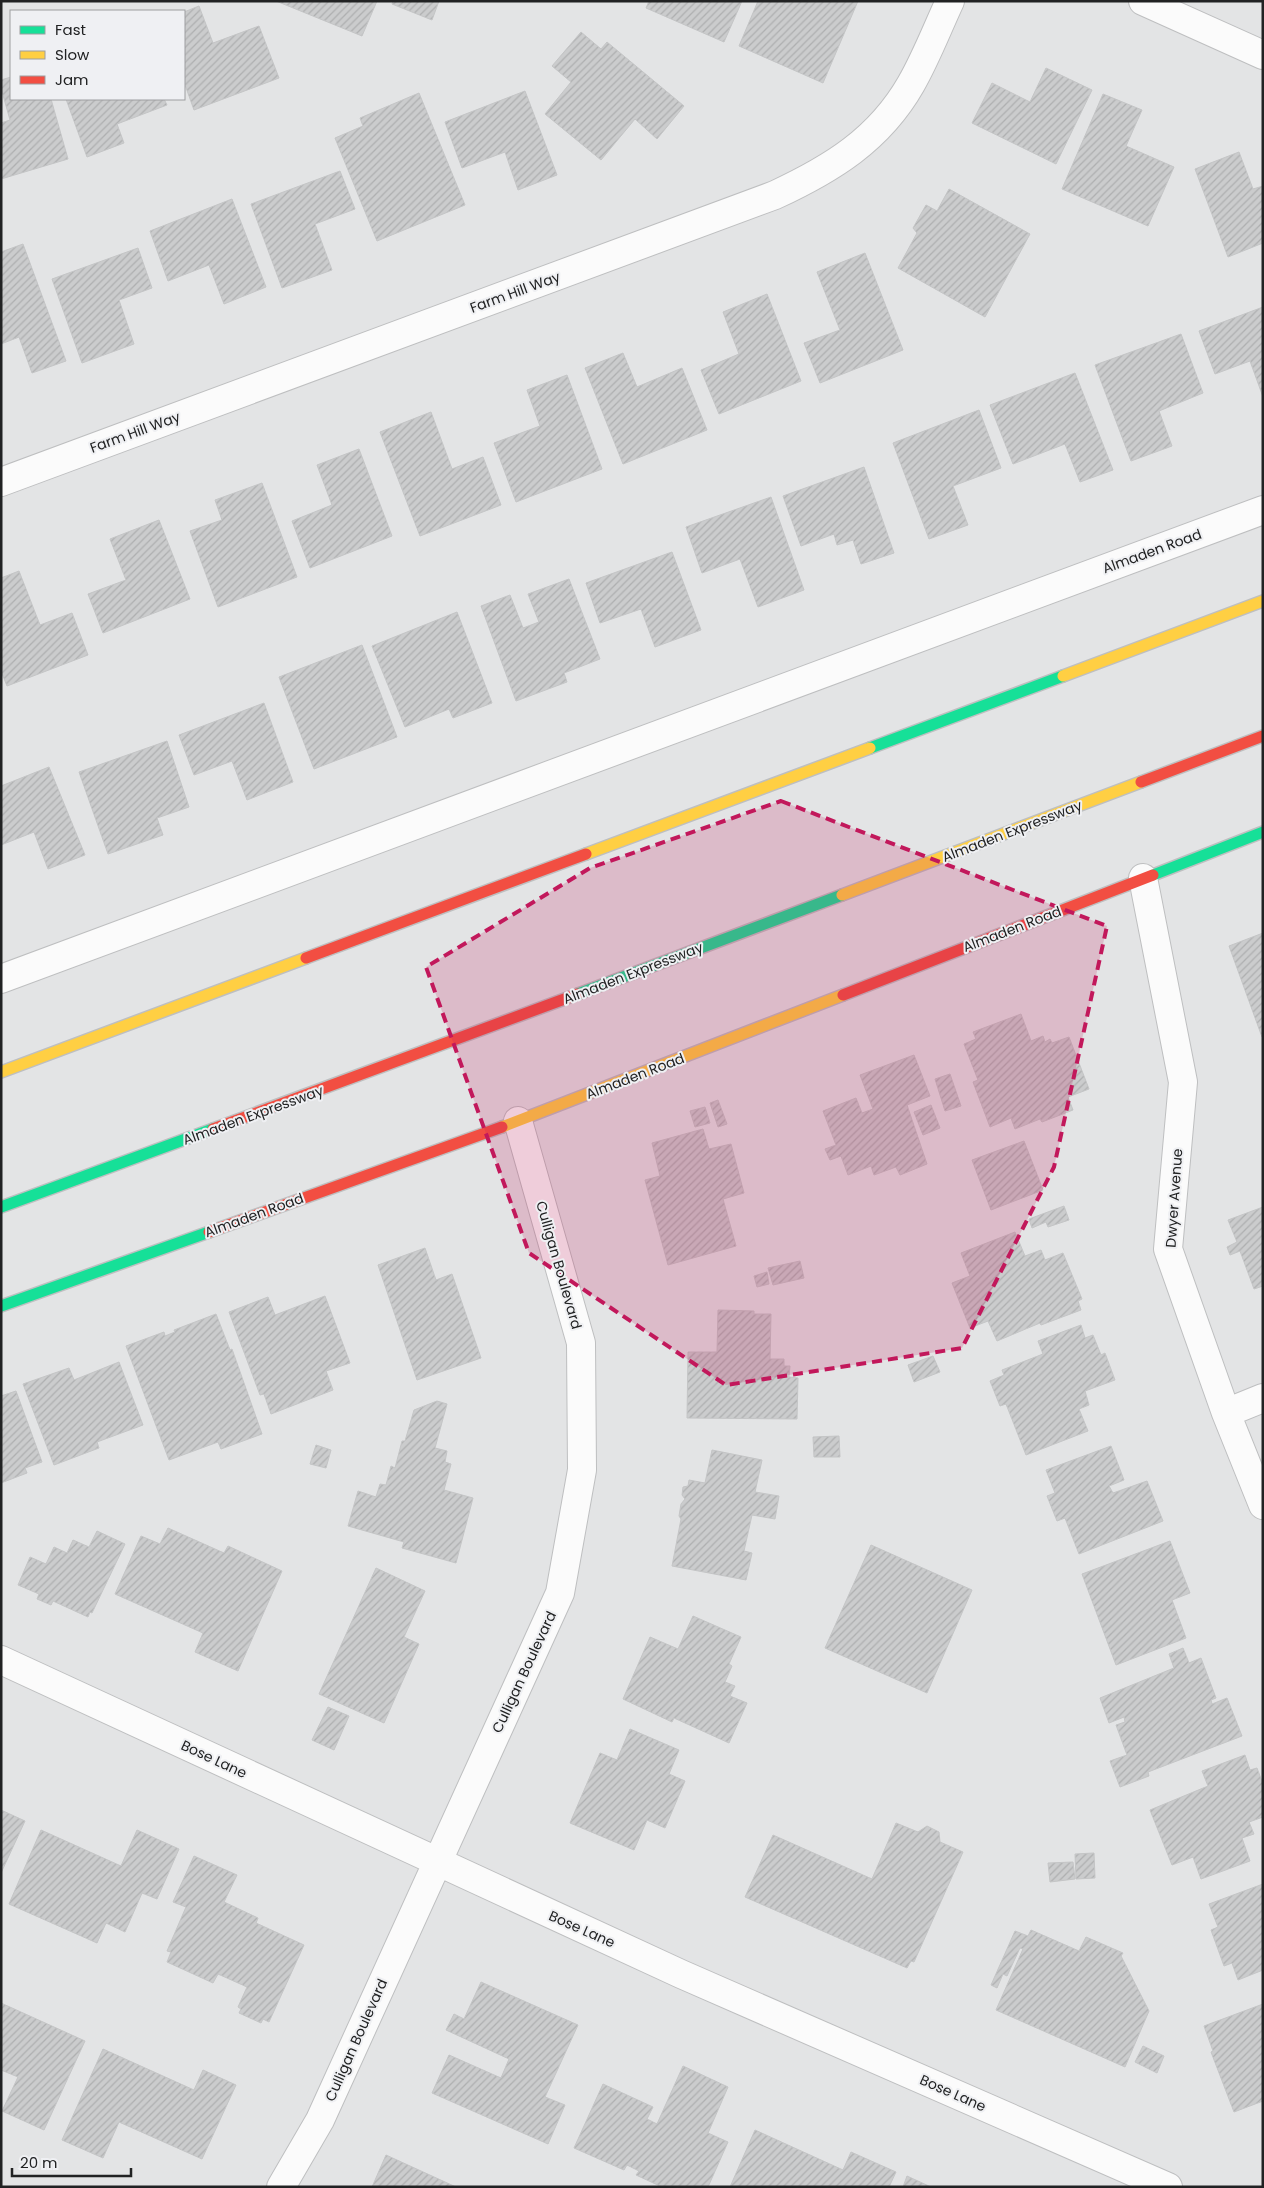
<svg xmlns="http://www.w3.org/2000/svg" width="1264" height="2188" font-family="Poppins,sans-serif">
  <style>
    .building { fill: url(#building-hatch); stroke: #c4c5c6 }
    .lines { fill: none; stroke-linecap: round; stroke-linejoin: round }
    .street-casing { stroke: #bebfc0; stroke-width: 30 }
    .fast-casing { stroke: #bebfc0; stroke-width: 14 }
    .slow-casing { stroke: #bebfc0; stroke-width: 14 }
    .jam-casing { stroke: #bebfc0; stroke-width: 14 }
    .street { stroke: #fbfbfb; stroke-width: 28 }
    .fast { stroke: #16e098; stroke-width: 11 }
    .slow { stroke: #ffcf43; stroke-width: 11 }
    .jam { stroke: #f24e42; stroke-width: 11 }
    .marked { fill: #c2185b; fill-opacity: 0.2; stroke: #c2185b; stroke-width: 4; stroke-dasharray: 10 6; stroke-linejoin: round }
    .labels { text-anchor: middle; stroke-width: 4; stroke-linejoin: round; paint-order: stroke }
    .street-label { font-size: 14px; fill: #212223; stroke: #eff0f3 }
  </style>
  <defs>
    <pattern id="building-hatch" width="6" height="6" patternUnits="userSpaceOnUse" patternTransform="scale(1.25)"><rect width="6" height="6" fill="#cbcccd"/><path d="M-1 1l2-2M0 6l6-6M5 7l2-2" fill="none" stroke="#aeafb0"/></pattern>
  </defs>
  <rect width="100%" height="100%" fill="#e3e4e5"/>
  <path class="building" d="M 276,1 L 377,1 L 362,36 Z
    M 393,1 L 439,1 L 432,20 L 392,4 Z
    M 649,1 L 742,1 L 724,42 L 646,8 Z
    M 758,1 L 858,1 L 823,83 L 739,46 Z
    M 199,6 L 213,43 L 259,26 L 279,78 L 194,110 L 184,82 L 184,12 Z
    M 581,32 L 601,49 L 607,42 L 684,106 L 657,139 L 635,119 L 601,160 L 545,114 L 571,82 L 552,66 Z
    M 1046,68 L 1092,90 L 1056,164 L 972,123 L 992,83 L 1030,102 Z
    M 11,77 L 11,99 L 51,99 L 68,159 L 1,179 L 1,123 L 10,120 L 1,88 L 1,80 Z
    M 525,91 L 557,175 L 518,190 L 505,152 L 462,168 L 445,122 Z
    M 419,93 L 465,205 L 377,241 L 335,138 L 363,126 L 360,118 Z
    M 1103,94 L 1142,110 L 1126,146 L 1174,167 L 1148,226 L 1062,189 Z
    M 66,99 L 164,99 L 167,105 L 117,124 L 124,143 L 87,157 Z
    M 1239,152 L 1253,189 L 1263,186 L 1263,243 L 1228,257 L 1195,169 Z
    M 340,171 L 355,209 L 315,224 L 332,270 L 282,288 L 251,204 Z
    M 949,189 L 1030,234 L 985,317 L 898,268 L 917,233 L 913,228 L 926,205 L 937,211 Z
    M 232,199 L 266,287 L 224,304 L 209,265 L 168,281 L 150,231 Z
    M 23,244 L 66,361 L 32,373 L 19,337 L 1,344 L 1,252 Z
    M 138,248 L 152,288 L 119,300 L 134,344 L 82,363 L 52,279 Z
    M 865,253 L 903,350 L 820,383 L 804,343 L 840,330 L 817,272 Z
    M 767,294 L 801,381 L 719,414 L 701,370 L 739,354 L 723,312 Z
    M 1263,307 L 1263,397 L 1250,361 L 1215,374 L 1199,331 Z
    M 1181,334 L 1203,393 L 1159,411 L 1172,446 L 1131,461 L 1095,365 Z
    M 623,353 L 637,387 L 682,368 L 707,430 L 623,464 L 585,368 Z
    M 1075,373 L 1113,470 L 1080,482 L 1065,444 L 1013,464 L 990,405 Z
    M 567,375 L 602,469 L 516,502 L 494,443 L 540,426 L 527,390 Z
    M 979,410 L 1001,468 L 953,486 L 968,525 L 929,539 L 893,443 Z
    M 431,412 L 452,469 L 483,457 L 501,505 L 420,536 L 380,432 Z
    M 359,449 L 392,536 L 310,568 L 292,521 L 332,505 L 317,465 Z
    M 864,467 L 894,553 L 861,564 L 853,540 L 837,545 L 834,534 L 801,546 L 783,496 Z
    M 262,483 L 297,577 L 218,607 L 190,531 L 222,520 L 215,500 Z
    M 771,497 L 804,590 L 758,607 L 740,559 L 702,573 L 686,527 Z
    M 159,520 L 190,599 L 103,633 L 88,594 L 126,580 L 110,539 Z
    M 672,552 L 701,630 L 655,647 L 641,609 L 600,623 L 586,583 Z
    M 19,571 L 40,625 L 72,613 L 88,655 L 7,686 L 1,671 L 1,578 Z
    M 569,579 L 600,659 L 564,673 L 567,682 L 516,701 L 481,606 L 510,595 L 523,628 L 539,622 L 528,594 Z
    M 457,612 L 492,703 L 453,718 L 449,709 L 405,727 L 372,646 Z
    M 362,645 L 397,737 L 314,769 L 279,677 Z
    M 264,703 L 293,782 L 247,800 L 232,761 L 194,775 L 179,735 Z
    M 167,741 L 189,807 L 157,818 L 163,835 L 108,854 L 79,772 Z
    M 49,767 L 85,855 L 48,869 L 34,832 L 1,845 L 1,786 Z
    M 1263,933 L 1263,1036 L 1262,1037 L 1229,946 Z
    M 1021,1014 L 1031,1041 L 1043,1036 L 1045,1042 L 1050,1039 L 1052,1043 L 1069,1037 L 1089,1089 L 1068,1097 L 1073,1110 L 1042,1122 L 1040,1119 L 1015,1129 L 1011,1118 L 990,1127 L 973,1082 L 978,1080 L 964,1044 L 976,1039 L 973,1032 Z
    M 914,1055 L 930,1096 L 907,1105 L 927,1164 L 900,1175 L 896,1167 L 874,1175 L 871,1166 L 848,1175 L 841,1156 L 830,1160 L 825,1149 L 836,1145 L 823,1111 L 856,1098 L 862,1113 L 873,1109 L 860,1075 Z
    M 950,1074 L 961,1106 L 945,1111 L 935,1079 Z
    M 718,1100 L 727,1124 L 718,1127 L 710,1103 Z
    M 931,1105 L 940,1128 L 923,1135 L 914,1112 Z
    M 705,1107 L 710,1123 L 695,1127 L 690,1111 Z
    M 703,1129 L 709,1149 L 731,1144 L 744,1193 L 723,1199 L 736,1246 L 668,1265 L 645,1180 L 660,1176 L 652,1143 Z
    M 1024,1141 L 1043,1190 L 991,1210 L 972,1160 Z
    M 1064,1206 L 1069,1220 L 1048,1227 L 1046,1222 L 1032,1228 L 1029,1219 Z
    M 1263,1207 L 1263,1286 L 1254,1289 L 1240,1251 L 1230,1255 L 1227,1247 L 1237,1242 L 1228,1220 Z
    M 1015,1232 L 1025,1256 L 1041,1250 L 1045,1260 L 1063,1253 L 1082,1299 L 1078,1301 L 1081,1310 L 1041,1325 L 1040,1323 L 997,1341 L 988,1321 L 970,1328 L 952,1283 L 970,1276 L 961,1253 Z
    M 425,1248 L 436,1280 L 452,1274 L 481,1358 L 417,1380 L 378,1265 Z
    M 800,1261 L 804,1278 L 773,1285 L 768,1268 Z
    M 767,1272 L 769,1284 L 757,1287 L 754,1276 Z
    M 325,1296 L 350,1363 L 326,1371 L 333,1390 L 271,1414 L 264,1394 L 260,1395 L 229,1312 L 268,1297 L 275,1315 Z
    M 718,1310 L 754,1311 L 754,1314 L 771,1314 L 770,1359 L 784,1359 L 784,1366 L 790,1366 L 789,1377 L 798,1378 L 797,1419 L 687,1418 L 688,1352 L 717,1352 Z
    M 216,1314 L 230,1350 L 232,1349 L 262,1434 L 221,1449 L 218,1442 L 169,1460 L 126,1346 L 164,1332 L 165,1336 L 175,1332 L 174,1330 Z
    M 1081,1325 L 1085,1338 L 1093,1335 L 1101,1355 L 1105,1353 L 1115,1380 L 1085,1391 L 1089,1405 L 1079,1409 L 1088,1431 L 1026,1455 L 1006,1404 L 1000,1406 L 990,1381 L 1004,1375 L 1002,1370 L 1043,1354 L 1038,1341 Z
    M 933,1356 L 940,1372 L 914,1382 L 908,1365 Z
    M 119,1362 L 143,1425 L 97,1442 L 99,1448 L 54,1465 L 23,1384 L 69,1368 L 74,1380 Z
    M 16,1391 L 42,1462 L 25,1468 L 27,1473 L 1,1483 L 1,1396 Z
    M 437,1401 L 447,1404 L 435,1448 L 447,1451 L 445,1462 L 451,1464 L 444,1490 L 473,1498 L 456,1563 L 402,1548 L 404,1542 L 348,1526 L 358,1491 L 376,1497 L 380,1484 L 386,1485 L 391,1466 L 395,1468 L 402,1441 L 405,1441 L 414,1410 Z
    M 839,1436 L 840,1457 L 814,1457 L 813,1437 Z
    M 316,1445 L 331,1450 L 326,1468 L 310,1464 Z
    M 1111,1446 L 1124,1480 L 1109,1486 L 1113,1493 L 1147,1481 L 1163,1521 L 1079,1554 L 1065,1518 L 1057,1521 L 1047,1496 L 1055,1493 L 1046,1470 Z
    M 712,1450 L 762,1460 L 755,1492 L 779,1496 L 775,1519 L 752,1515 L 744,1551 L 752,1553 L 746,1580 L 672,1566 L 681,1519 L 679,1516 L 681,1504 L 685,1499 L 682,1495 L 683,1487 L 688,1486 L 689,1480 L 705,1483 Z
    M 168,1528 L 224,1553 L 228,1546 L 282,1571 L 238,1671 L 195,1652 L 203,1633 L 115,1594 L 141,1536 L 160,1544 Z
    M 97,1531 L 125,1544 L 92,1613 L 90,1612 L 88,1617 L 53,1601 L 51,1605 L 37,1599 L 39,1594 L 18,1585 L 30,1557 L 46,1564 L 54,1547 L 67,1553 L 73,1540 L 89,1547 Z
    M 1170,1541 L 1190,1593 L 1172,1600 L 1186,1638 L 1116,1665 L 1082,1574 Z
    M 871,1545 L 972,1590 L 927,1693 L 825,1648 Z
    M 376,1568 L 425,1591 L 404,1637 L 419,1644 L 384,1723 L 319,1694 Z
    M 693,1616 L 741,1637 L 729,1664 L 732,1666 L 725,1682 L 735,1686 L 730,1696 L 747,1703 L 729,1743 L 674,1718 L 672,1722 L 623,1699 L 650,1637 L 678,1649 Z
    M 1183,1648 L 1189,1663 L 1201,1658 L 1216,1698 L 1211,1700 L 1212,1704 L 1227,1698 L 1242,1736 L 1148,1772 L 1149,1776 L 1120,1787 L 1110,1761 L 1127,1755 L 1116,1725 L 1125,1722 L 1124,1717 L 1109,1723 L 1100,1698 L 1174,1668 L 1169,1654 Z
    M 328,1707 L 349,1716 L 334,1750 L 312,1740 Z
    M 630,1729 L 679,1750 L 669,1774 L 685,1781 L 665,1828 L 647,1820 L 634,1850 L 570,1823 L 600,1753 L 617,1760 Z
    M 1245,1755 L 1250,1770 L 1257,1768 L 1263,1784 L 1263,1817 L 1249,1822 L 1254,1834 L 1242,1838 L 1250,1861 L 1201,1879 L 1193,1857 L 1172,1865 L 1150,1810 L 1208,1786 L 1202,1771 Z
    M 1,1810 L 25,1821 L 1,1873 Z
    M 896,1823 L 918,1832 L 927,1826 L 939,1832 L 940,1842 L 963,1852 L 914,1962 L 911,1961 L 907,1968 L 745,1897 L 773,1835 L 872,1879 Z
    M 41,1830 L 121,1866 L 137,1830 L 179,1849 L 157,1899 L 142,1893 L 125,1932 L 106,1923 L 97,1943 L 9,1904 Z
    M 1094,1853 L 1095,1878 L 1076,1879 L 1075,1854 Z
    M 194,1856 L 237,1875 L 224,1902 L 258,1918 L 256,1923 L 304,1945 L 269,2022 L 263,2019 L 261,2023 L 239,2013 L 241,2009 L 238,2007 L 247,1987 L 218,1974 L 213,1983 L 167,1962 L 171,1952 L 167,1951 L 186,1907 L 173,1902 Z
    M 1073,1862 L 1075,1879 L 1050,1882 L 1048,1863 Z
    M 1263,1884 L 1263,1970 L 1238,1980 L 1232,1963 L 1224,1966 L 1211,1930 L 1218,1927 L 1209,1904 Z
    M 1031,1930 L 1079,1951 L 1086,1937 L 1123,1953 L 1121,1956 L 1149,2011 L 1125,2067 L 996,2010 L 1023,1949 L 1020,1948 L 1007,1976 L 1003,1974 L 997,1988 L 991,1985 L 1015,1931 L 1028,1936 Z
    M 481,1982 L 578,2025 L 545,2097 L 565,2105 L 548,2144 L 432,2093 L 449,2055 L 501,2078 L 509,2059 L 446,2030 L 454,2014 L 464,2019 Z
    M 1,2003 L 85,2041 L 44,2130 L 2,2111 L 18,2077 L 1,2070 Z
    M 1263,2004 L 1263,2101 L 1234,2112 L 1211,2052 L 1213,2051 L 1204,2026 Z
    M 1143,2046 L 1164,2056 L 1157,2073 L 1135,2062 Z
    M 103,2049 L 194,2090 L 203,2070 L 236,2085 L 202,2159 L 119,2122 L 103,2158 L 62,2140 Z
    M 683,2066 L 728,2087 L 708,2133 L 728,2142 L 708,2187 L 662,2187 L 636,2175 L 639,2171 L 627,2165 L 624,2170 L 574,2148 L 603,2084 L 653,2107 L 647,2119 L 657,2124 Z
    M 755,2130 L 843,2170 L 851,2152 L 896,2172 L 889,2187 L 730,2187 Z
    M 386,2155 L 456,2187 L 372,2187 Z
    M 907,2176 L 931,2187 L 903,2187 Z"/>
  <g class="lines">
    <g class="street-casing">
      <path id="street" d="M 1143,1 L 1263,55
        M 1,482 L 775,195 C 831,169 879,140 911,84 C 926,58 937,29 950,1
        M 1143,878 L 1183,1082 L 1168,1249 L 1226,1413 L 1263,1505
        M 1,979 L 1263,510
        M 1226,1413 L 1263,1398
        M 1,1660 L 681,1974 L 1168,2187
        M 281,2187 L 320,2120 L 560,1593 L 582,1470 L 581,1343 L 518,1121"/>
    </g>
    <g class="fast-casing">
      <path id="fast" d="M 870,748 L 1063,676
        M 1153,875 L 1263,832
        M 578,994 L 842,895
        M 1,1207 L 213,1129
        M 1,1306 L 209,1232"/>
    </g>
    <g class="slow-casing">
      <path id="slow" d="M 1063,676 L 1263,601
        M 586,854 L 870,748
        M 842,895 L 1141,782
        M 1,1072 L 306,958
        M 502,1127 L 843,995"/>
    </g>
    <g class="jam-casing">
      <path id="jam" d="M 1141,782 L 1263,736
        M 306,958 L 586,854
        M 843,995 L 1153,875
        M 213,1129 L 578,994
        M 209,1232 L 502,1127"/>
    </g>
    <use href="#street" class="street"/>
    <use href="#fast" class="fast"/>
    <use href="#slow" class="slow"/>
    <use href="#jam" class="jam"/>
  </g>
  <path class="marked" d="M 781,801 L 1107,926 L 1054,1167 L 962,1348 L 726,1385 L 529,1253 L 426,967 L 590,868 Z"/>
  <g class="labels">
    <g class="street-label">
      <text transform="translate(515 292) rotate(-20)" y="5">Farm Hill Way</text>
      <text transform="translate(135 432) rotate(-20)" y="5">Farm Hill Way</text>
      <text transform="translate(1152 551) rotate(-20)" y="5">Almaden Road</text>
      <text transform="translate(1012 831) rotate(-21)" y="5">Almaden Expressway</text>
      <text transform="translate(1012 929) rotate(-21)" y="5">Almaden Road</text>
      <text transform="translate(633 973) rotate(-21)" y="5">Almaden Expressway</text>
      <text transform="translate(635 1076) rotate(-21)" y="5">Almaden Road</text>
      <text transform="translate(253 1115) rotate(-20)" y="5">Almaden Expressway</text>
      <text transform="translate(1174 1198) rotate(-86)" y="5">Dwyer Avenue</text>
      <text transform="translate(254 1215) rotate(-20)" y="5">Almaden Road</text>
      <text transform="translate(559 1265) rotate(74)" y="5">Culligan Boulevard</text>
      <text transform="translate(524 1672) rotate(-65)" y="5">Culligan Boulevard</text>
      <text transform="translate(214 1759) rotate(25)" y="5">Bose Lane</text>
      <text transform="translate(582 1929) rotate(24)" y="5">Bose Lane</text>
      <text transform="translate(356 2040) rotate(-66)" y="5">Culligan Boulevard</text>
      <text transform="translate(953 2093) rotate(24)" y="5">Bose Lane</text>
    </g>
  </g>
  <rect width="1264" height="2188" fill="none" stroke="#212223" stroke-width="5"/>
  <rect x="10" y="10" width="175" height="90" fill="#eff0f3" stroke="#9d9ea0"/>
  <rect x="20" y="26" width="25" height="8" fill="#16e098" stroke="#9d9ea0"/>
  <text x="55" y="35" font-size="15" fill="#212223">Fast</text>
  <rect x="20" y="51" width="25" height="8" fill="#ffcf43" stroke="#9d9ea0"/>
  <text x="55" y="60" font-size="15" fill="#212223">Slow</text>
  <rect x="20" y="76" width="25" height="8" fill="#f24e42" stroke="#9d9ea0"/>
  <text x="55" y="85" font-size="15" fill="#212223">Jam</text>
  <path d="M12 2168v8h119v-8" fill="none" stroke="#212223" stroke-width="2.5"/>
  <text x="20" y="2168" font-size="15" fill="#212223" stroke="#eff0f3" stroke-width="4" paint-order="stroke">20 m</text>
</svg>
